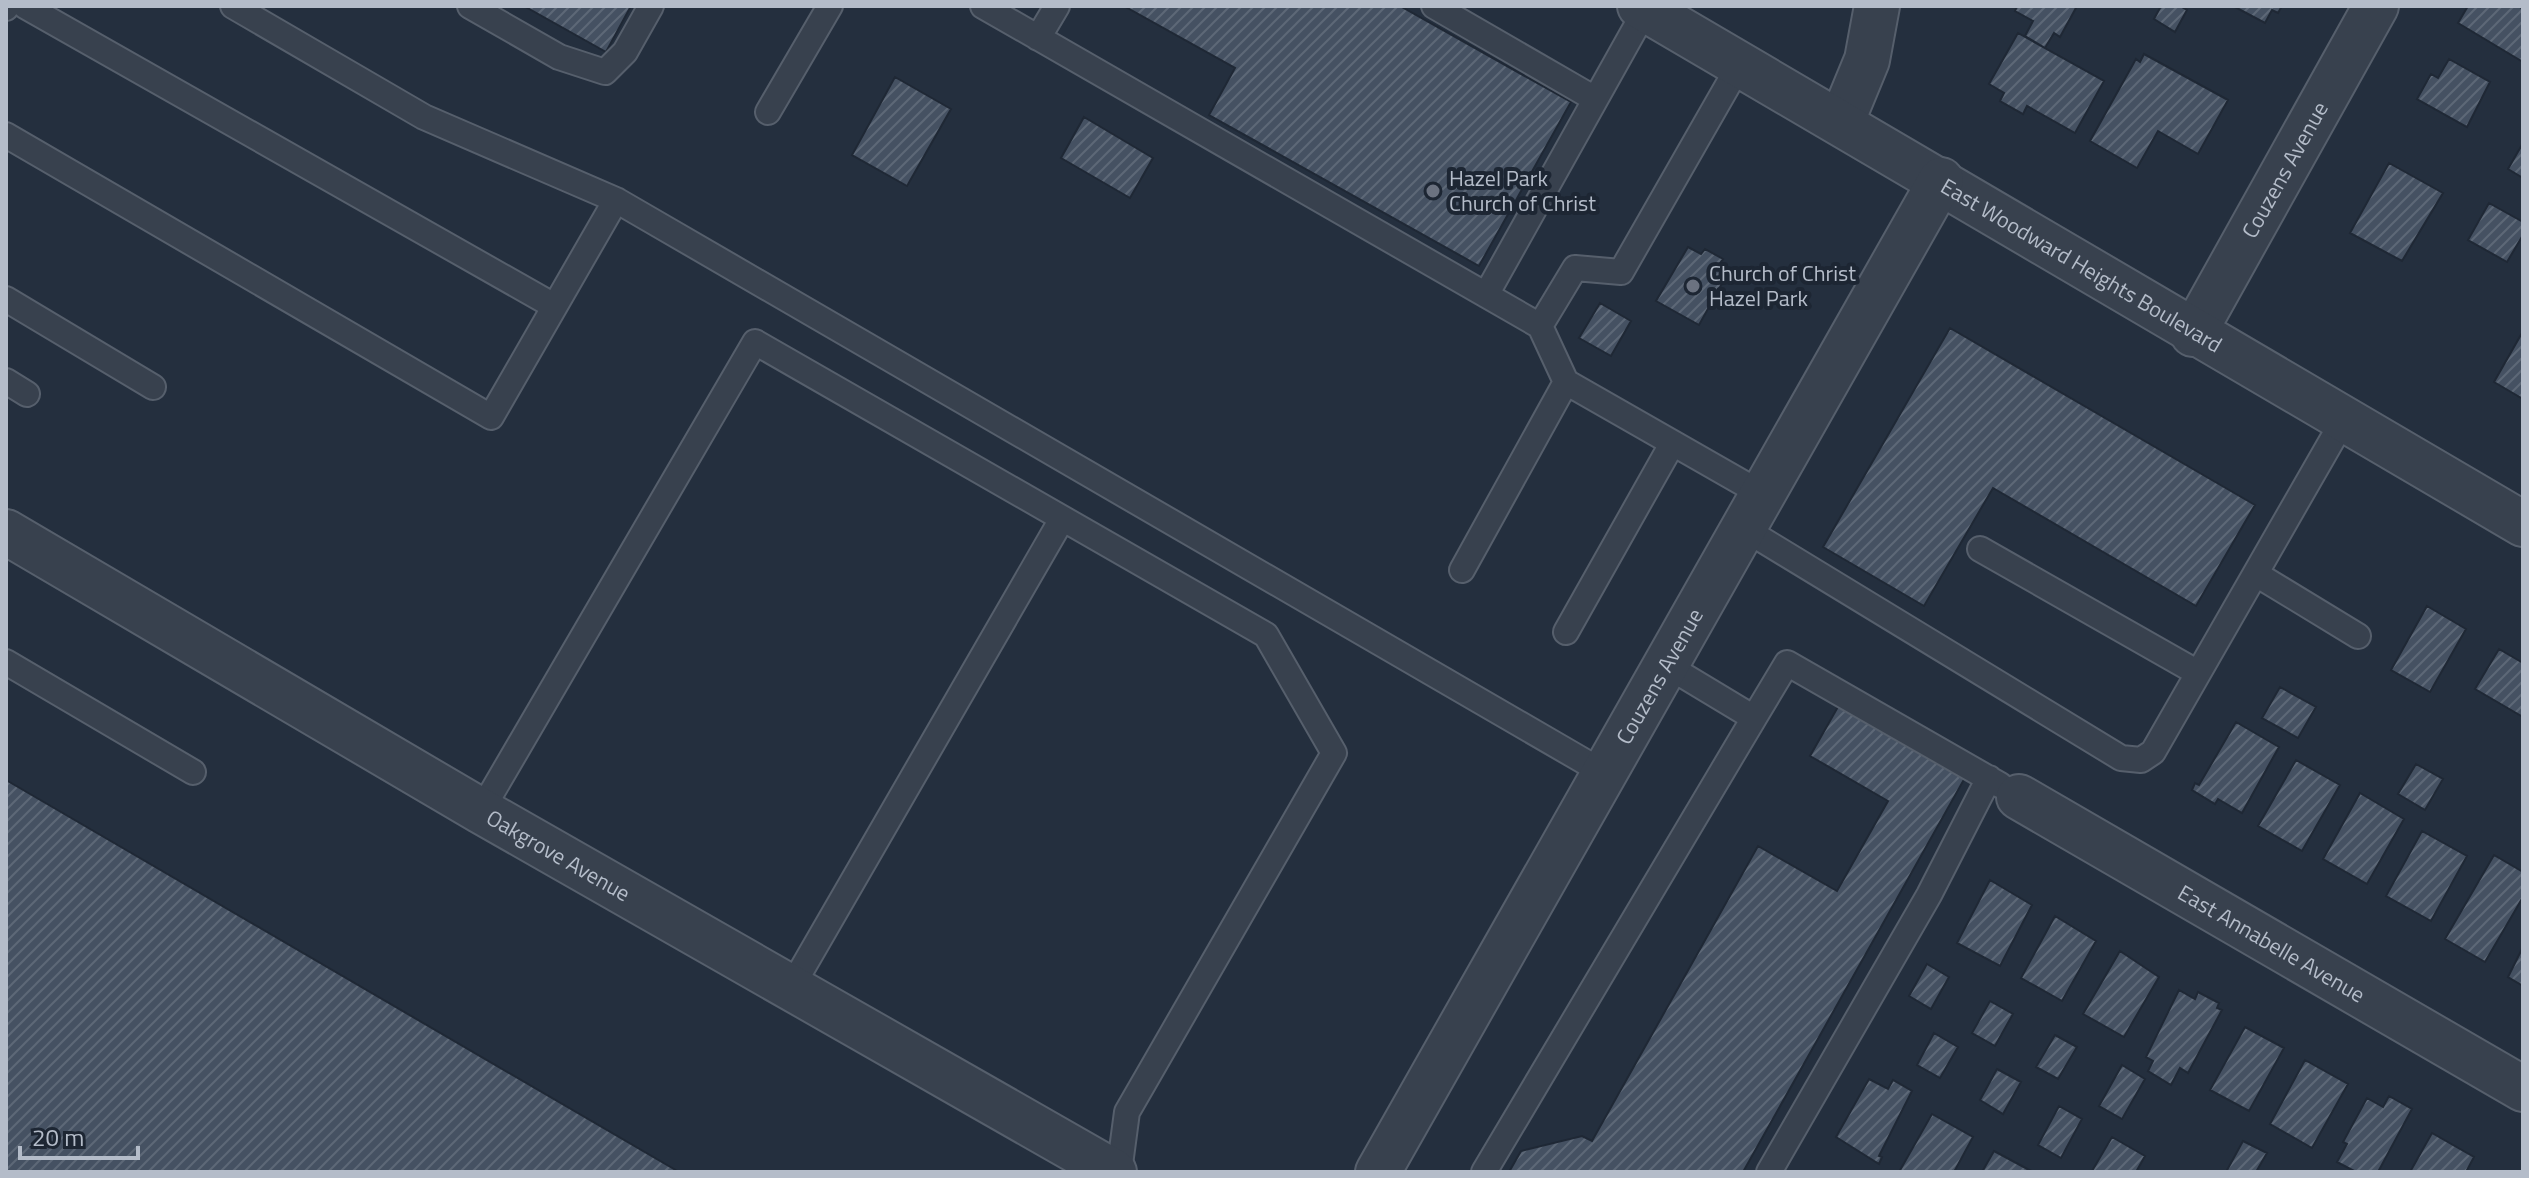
<svg xmlns="http://www.w3.org/2000/svg" width="2529" height="1178" font-family="'Titillium Web',sans-serif">
  <style>
    .building { fill: url(#building-hatch); stroke: #1f2835; stroke-width: 2 }
    .lines { fill: none; stroke-linecap: round; stroke-linejoin: round }
    .service-casing { stroke: #565f6c; stroke-width: 28 }
    .minor-casing { stroke: #565f6c; stroke-width: 48 }
    .tertiary-casing { stroke: #565f6c; stroke-width: 48 }
    .service { stroke: #38414e; stroke-width: 24 }
    .minor { stroke: #38414e; stroke-width: 44 }
    .tertiary { stroke: #38414e; stroke-width: 44 }
    .worship-dot { fill: #6b7280; stroke: #1d2633; stroke-width: 3 }
    .labels { text-anchor: middle; stroke-width: 8; stroke-linejoin: round; paint-order: stroke }
    .street-label { font-size: 22px; fill: #b4bcc9; stroke: #1d2633 }
    .poi-label { font-size: 22px; fill: #b4bcc9; stroke: #1d2633; text-anchor: start }
  </style>
  <defs>
    <pattern id="building-hatch" width="6" height="6" patternUnits="userSpaceOnUse" patternTransform="scale(2)"><rect width="6" height="6" fill="#455162"/><path d="M-1 1l2-2M0 6l6-6M5 7l2-2" fill="none" stroke="#5d6877"/></pattern>
  </defs>
  <rect width="100%" height="100%" fill="#242f3e"/>
  <path class="building" d="M 524,6 L 631,6 L 606,52 Z
    M 1124,6 L 1400,6 L 1571,102 L 1479,266 L 1209,115 L 1235,68 Z
    M 2017,6 L 2077,6 L 2060,37 L 2054,33 L 2045,48 L 2025,36 L 2033,21 L 2015,11 Z
    M 2161,6 L 2180,6 L 2187,10 L 2175,32 L 2154,19 Z
    M 2233,6 L 2282,6 L 2278,13 L 2272,10 L 2265,23 Z
    M 2468,6 L 2518,6 L 2523,9 L 2523,62 L 2458,23 Z
    M 2018,33 L 2104,81 L 2075,133 L 2027,106 L 2023,114 L 2000,101 L 2004,93 L 1989,84 Z
    M 2144,54 L 2228,100 L 2198,154 L 2158,131 L 2137,168 L 2090,141 L 2136,59 L 2140,62 Z
    M 2449,59 L 2490,82 L 2467,127 L 2417,99 L 2431,74 L 2438,78 Z
    M 895,77 L 951,109 L 907,186 L 852,155 Z
    M 1084,117 L 1153,158 L 1130,198 L 1061,158 Z
    M 2523,143 L 2523,178 L 2508,169 Z
    M 2389,163 L 2443,193 L 2402,261 L 2350,233 Z
    M 2489,203 L 2523,222 L 2523,235 L 2507,262 L 2468,240 Z
    M 1688,247 L 1701,254 L 1705,249 L 1723,259 L 1719,265 L 1729,271 L 1699,325 L 1656,301 Z
    M 1600,303 L 1631,321 L 1611,356 L 1579,338 Z
    M 1950,328 L 2255,505 L 2196,606 L 1993,488 L 1924,606 L 1823,547 Z
    M 2522,333 L 2523,334 L 2523,399 L 2494,382 Z
    M 2427,606 L 2466,629 L 2430,692 L 2391,670 Z
    M 2499,649 L 2523,663 L 2523,717 L 2475,689 Z
    M 2280,687 L 2316,707 L 2298,738 L 2262,718 Z
    M 1839,705 L 1966,776 L 1743,1172 L 1509,1172 L 1521,1151 L 1582,1136 L 1592,1141 L 1758,846 L 1837,891 L 1888,801 L 1810,756 Z
    M 2236,722 L 2279,747 L 2242,813 L 2218,799 L 2215,804 L 2192,790 L 2195,783 L 2199,785 Z
    M 2296,760 L 2340,785 L 2302,851 L 2258,826 Z
    M 2416,764 L 2443,779 L 2425,810 L 2398,794 Z
    M 6,780 L 679,1172 L 6,1172 Z
    M 2360,793 L 2404,819 L 2367,884 L 2323,859 Z
    M 2422,831 L 2467,856 L 2431,921 L 2386,896 Z
    M 2494,855 L 2523,872 L 2523,897 L 2485,962 L 2445,939 Z
    M 1990,880 L 2032,905 L 2000,966 L 1957,943 Z
    M 2055,916 L 2096,941 L 2062,1001 L 2021,978 Z
    M 2523,947 L 2523,986 L 2508,977 Z
    M 2120,951 L 2159,977 L 2124,1037 L 2083,1014 Z
    M 1927,964 L 1949,977 L 1931,1009 L 1909,996 Z
    M 2179,990 L 2195,999 L 2198,992 L 2219,1003 L 2217,1008 L 2222,1010 L 2188,1073 L 2180,1068 L 2171,1085 L 2148,1071 L 2153,1061 L 2146,1057 Z
    M 1990,1001 L 2013,1014 L 1995,1046 L 1972,1033 Z
    M 2245,1027 L 2284,1048 L 2249,1111 L 2210,1090 Z
    M 1934,1033 L 1958,1047 L 1940,1078 L 1917,1065 Z
    M 2055,1035 L 2077,1047 L 2058,1079 L 2036,1067 Z
    M 2305,1060 L 2348,1084 L 2312,1148 L 2270,1124 Z
    M 2122,1065 L 2145,1079 L 2122,1119 L 2099,1106 Z
    M 1997,1069 L 2021,1082 L 2003,1114 L 1980,1100 Z
    M 1869,1079 L 1888,1089 L 1893,1080 L 1912,1091 L 1879,1156 L 1882,1157 L 1879,1164 L 1836,1137 Z
    M 2389,1096 L 2412,1109 L 2378,1172 L 2356,1172 L 2337,1162 L 2347,1144 L 2343,1142 L 2367,1098 L 2383,1107 Z
    M 2059,1106 L 2082,1119 L 2061,1158 L 2038,1145 Z
    M 1932,1114 L 1973,1137 L 1954,1172 L 1899,1172 Z
    M 2432,1133 L 2474,1157 L 2466,1172 L 2410,1172 Z
    M 2112,1137 L 2145,1156 L 2136,1172 L 2092,1171 Z
    M 2243,1141 L 2267,1153 L 2256,1172 L 2226,1172 Z
    M 1994,1151 L 2033,1172 L 1982,1172 Z"/>
  <g class="lines">
    <g class="service-casing">
      <path id="service" d="M 25,6 L 554,306
        M 233,6 L 424,117 L 616,200 L 1606,774
        M 470,6 L 559,57 L 605,72 L 625,52 L 651,6
        M 983,6 L 1540,326 L 1566,382 L 1762,494
        M 1434,6 L 1595,99
        M 6,8 L 7,6
        M 1038,38 L 1057,6
        M 768,112 L 830,6
        M 6,135 L 491,417 L 616,200
        M 1486,295 L 1646,9
        M 6,299 L 153,387
        M 1540,326 L 1575,268 L 1621,272 L 1740,64
        M 6,381 L 27,394
        M 1743,528 L 2121,758 L 2141,760 L 2153,752 L 2343,421
        M 1980,549 L 2198,673
        M 1462,570 L 1566,382
        M 2256,574 L 2358,636
        M 1566,632 L 1672,444
        M 6,662 L 193,772
        M 1754,718 L 1787,663 L 2000,785
        M 481,811 L 755,342 L 1266,635 L 1334,753 L 1127,1112 L 1119,1172
        M 791,988 L 1062,519
        M 1484,1172 L 1754,718 L 1666,665
        M 1769,1172 L 1929,895 L 1989,778"/>
    </g>
    <g class="minor-casing">
      <g id="minor">
        <path d="M 1841,123 L 1867,60 L 1877,6"/>
        <path id="s1" d="M 2193,334 L 2376,6"/>
        <path id="s2" d="M 6,532 L 481,811 L 1114,1172"/>
        <path id="s3" d="M 2019,797 L 2523,1089"/>
      </g>
    </g>
    <g class="tertiary-casing">
      <g id="tertiary">
        <path id="s4" d="M 1640,6 L 2523,524"/>
        <path id="s5" d="M 1378,1172 L 1941,180"/>
      </g>
    </g>
    <use href="#service" class="service"/>
    <use href="#minor" class="minor"/>
    <use href="#tertiary" class="tertiary"/>
  </g>
  <g class="worship-dot">
    <circle cx="1433" cy="191" r="8"/>
    <circle cx="1693" cy="286" r="8"/>
  </g>
  <g class="labels">
    <g class="street-label">
      <text dy="8" stroke="none"><textPath href="#s1" startOffset="188">Couzens Avenue</textPath></text>
      <text dy="8" stroke="none"><textPath href="#s4" startOffset="512">East Woodward Heights Boulevard</textPath></text>
      <text dy="8" stroke="none"><textPath href="#s5" startOffset="570">Couzens Avenue</textPath></text>
      <text dy="8" stroke="none"><textPath href="#s2" startOffset="640">Oakgrove Avenue</textPath></text>
      <text dy="8" stroke="none"><textPath href="#s3" startOffset="292">East Annabelle Avenue</textPath></text>
    </g>
    <g class="poi-label">
      <text x="1449" y="186">Hazel Park<tspan x="1449" dy="25">Church of Christ</tspan></text>
      <text x="1709" y="281">Church of Christ<tspan x="1709" dy="25">Hazel Park</tspan></text>
    </g>
  </g>
  <rect width="2529" height="1178" fill="none" stroke="#b4bcc9" stroke-width="16"/>
  <path d="M20 1146v12h118v-12" fill="none" stroke="#b4bcc9" stroke-width="4"/>
  <text x="32" y="1146" font-size="24" fill="#b4bcc9" stroke="#1d2633" stroke-width="6" paint-order="stroke">20 m</text>
</svg>
